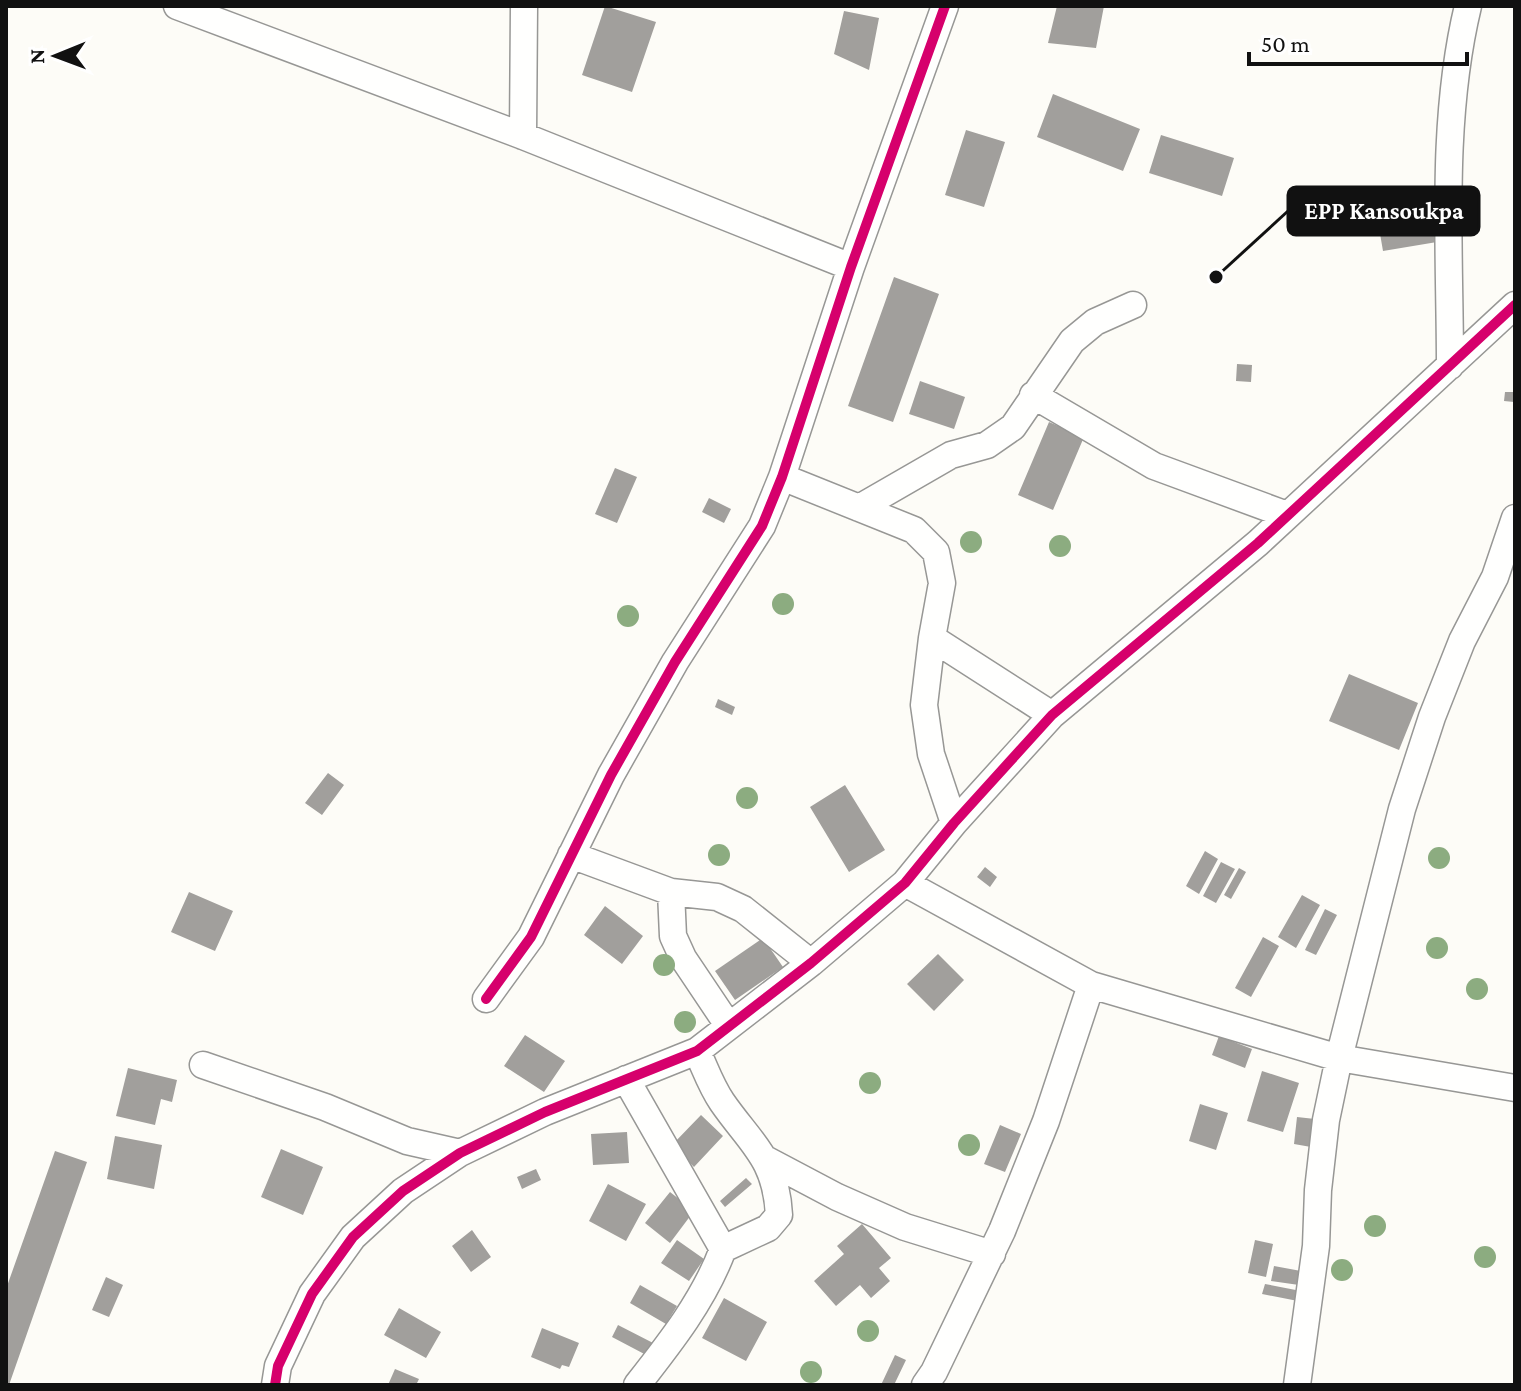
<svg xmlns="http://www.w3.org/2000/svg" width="1521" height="1391" font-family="'Crimson Pro',serif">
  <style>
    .building { fill: #a19f9c }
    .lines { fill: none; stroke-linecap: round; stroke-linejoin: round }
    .minor-casing { stroke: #979795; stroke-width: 29 }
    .minor { stroke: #fffffe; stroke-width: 26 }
    .cycleway-casing { stroke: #fff; stroke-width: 15 }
    .cycleway { stroke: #d6006c; stroke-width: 10 }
    .tree { fill: #8cac80 }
    .leader { fill: none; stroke: #111; stroke-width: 3 }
    .callout-dot { fill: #111; stroke: #fff; stroke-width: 3 }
    .callout { fill: #111; stroke: #111; stroke-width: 3 }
    .callout-label { font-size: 24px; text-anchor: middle; font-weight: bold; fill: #fff }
  </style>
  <rect width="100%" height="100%" fill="#fdfcf7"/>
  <path class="building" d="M 605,6 L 656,22 L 632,92 L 582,75 Z
    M 1057,6 L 1104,6 L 1096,48 L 1048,43 Z
    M 844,11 L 879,18 L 869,70 L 834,54 Z
    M 1053,94 L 1140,129 L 1123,171 L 1037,137 Z
    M 966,130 L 1005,142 L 984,207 L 945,195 Z
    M 1161,135 L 1234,158 L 1222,196 L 1149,173 Z
    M 1433,213 L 1437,242 L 1383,251 L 1378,222 Z
    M 894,277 L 939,294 L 893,422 L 848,406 Z
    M 1237,364 L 1252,365 L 1251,382 L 1236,381 Z
    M 920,381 L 965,397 L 954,429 L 909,414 Z
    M 1505,392 L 1514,392 L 1514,402 L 1504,401 Z
    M 1049,422 L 1084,437 L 1053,510 L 1018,495 Z
    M 615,468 L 637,477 L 617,523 L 595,514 Z
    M 709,498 L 731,509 L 724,523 L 702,512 Z
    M 1349,674 L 1418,703 L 1399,750 L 1329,721 Z
    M 718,699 L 735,707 L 732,715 L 715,707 Z
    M 328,773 L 344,785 L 322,815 L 305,803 Z
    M 845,785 L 885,850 L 849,872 L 810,807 Z
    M 1205,851 L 1218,859 L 1199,894 L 1186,886 Z
    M 1221,862 L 1235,869 L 1216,903 L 1203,896 Z
    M 985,867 L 997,877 L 990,887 L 977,877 Z
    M 1239,868 L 1246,872 L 1231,899 L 1224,895 Z
    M 189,892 L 233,911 L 215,951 L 171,932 Z
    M 1302,895 L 1320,905 L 1296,948 L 1278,937 Z
    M 605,906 L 643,936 L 622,964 L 584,935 Z
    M 1325,909 L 1337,915 L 1316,955 L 1305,950 Z
    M 1263,937 L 1279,946 L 1251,997 L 1235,988 Z
    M 763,938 L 783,967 L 735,1000 L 715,971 Z
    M 938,954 L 964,980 L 934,1011 L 907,984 Z
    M 525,1035 L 565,1061 L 544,1092 L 504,1066 Z
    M 1219,1036 L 1252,1049 L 1245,1068 L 1212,1055 Z
    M 128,1068 L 177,1080 L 172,1102 L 161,1099 L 155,1125 L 116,1116 Z
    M 1262,1071 L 1299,1083 L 1283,1132 L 1247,1121 Z
    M 1200,1104 L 1228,1113 L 1216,1150 L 1189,1141 Z
    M 701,1115 L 723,1136 L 694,1167 L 672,1145 Z
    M 1297,1117 L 1315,1119 L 1311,1147 L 1294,1144 Z
    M 1000,1125 L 1021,1134 L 1005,1172 L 984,1164 Z
    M 627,1132 L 629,1163 L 593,1165 L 591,1134 Z
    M 115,1136 L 162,1145 L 154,1189 L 107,1179 Z
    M 281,1149 L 323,1167 L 303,1215 L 261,1197 Z
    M 55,1151 L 87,1162 L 9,1385 L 6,1385 L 6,1289 Z
    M 536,1169 L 541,1180 L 522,1189 L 517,1177 Z
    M 746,1178 L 752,1184 L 725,1207 L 720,1201 Z
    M 608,1184 L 646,1204 L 626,1241 L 589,1221 Z
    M 670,1192 L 694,1211 L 670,1243 L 645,1223 Z
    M 862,1224 L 891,1258 L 879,1268 L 890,1281 L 871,1298 L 860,1285 L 836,1306 L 814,1281 L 844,1254 L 837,1246 Z
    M 472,1230 L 491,1257 L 471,1272 L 452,1246 Z
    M 677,1240 L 704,1259 L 689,1281 L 661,1263 Z
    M 1255,1240 L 1273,1244 L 1266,1277 L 1248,1273 Z
    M 1274,1266 L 1301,1271 L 1299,1285 L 1271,1281 Z
    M 106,1277 L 123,1285 L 109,1317 L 92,1310 Z
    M 1265,1284 L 1306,1292 L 1303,1302 L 1262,1294 Z
    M 640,1285 L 677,1306 L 666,1324 L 630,1303 Z
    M 724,1298 L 767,1322 L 746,1361 L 702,1338 Z
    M 399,1308 L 441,1332 L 426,1358 L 384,1335 Z
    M 618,1325 L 657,1345 L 650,1357 L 612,1337 Z
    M 542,1328 L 579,1343 L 569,1367 L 562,1365 L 560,1369 L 531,1357 Z
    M 895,1355 L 906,1360 L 894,1385 L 881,1385 Z
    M 395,1369 L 419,1379 L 416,1385 L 388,1385 Z"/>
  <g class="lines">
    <g class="minor-casing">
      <path id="minor" d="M 177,6 L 523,136 L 851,267
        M 523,136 L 524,6
        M 1450,366 C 1450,247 1440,122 1468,6
        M 1033,395 L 1154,466 L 1287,515
        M 782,477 L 914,530 L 936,552 L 942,583 L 932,638 L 1052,715
        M 859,508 L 951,455 L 987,445 L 1013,427 L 1072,341 L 1095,322 L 1133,305
        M 1515,518 L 1495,577 L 1462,641 L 1432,717 L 1402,809 L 1339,1058 L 1515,1088
        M 932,638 L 924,705 L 931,754 L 954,823
        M 571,855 L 671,892 L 717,897 L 743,909 L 811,963
        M 905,883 L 1091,985 L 1046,1121 L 1002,1231 L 934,1372 L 925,1385
        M 671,892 L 673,936 L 683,958 L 728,1025
        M 1091,985 L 1339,1058 L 1326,1120 L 1318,1190 L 1316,1246 L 1297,1385
        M 486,999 L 531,937 L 611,775 L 675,662 L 762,526 L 782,477 L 851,267 L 945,6
        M 697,1051 C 705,1068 711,1086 722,1102 C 751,1144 776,1158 779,1215 L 768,1228 L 723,1249
        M 203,1065 L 325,1107 L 407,1141 L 460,1153
        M 626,1079 L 723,1249 C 704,1300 670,1343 637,1385
        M 767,1160 L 837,1197 L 905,1227 L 992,1254
        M 275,1385 L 278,1366 L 312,1294 L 353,1237 L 403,1191 L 460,1153 L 545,1112 L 697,1051 L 811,963 L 905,883 L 954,823 L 1052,715 L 1258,543 L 1515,305"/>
    </g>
    <use href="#minor" class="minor"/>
    <g class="cycleway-casing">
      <path id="cycleway" d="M 486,999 L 531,937 L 611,775 L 675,662 L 762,526 L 782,477 L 851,267 L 945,6
        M 275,1385 L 278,1366 L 312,1294 L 353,1237 L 403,1191 L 460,1153 L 545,1112 L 697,1051 L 811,963 L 905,883 L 954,823 L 1052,715 L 1258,543 L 1515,305"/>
    </g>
    <use href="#cycleway" class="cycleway"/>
  </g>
  <g class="tree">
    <circle cx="971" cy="542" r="11"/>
    <circle cx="1060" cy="546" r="11"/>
    <circle cx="783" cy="604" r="11"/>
    <circle cx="628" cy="616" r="11"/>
    <circle cx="747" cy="798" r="11"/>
    <circle cx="719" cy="855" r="11"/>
    <circle cx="1439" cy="858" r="11"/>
    <circle cx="1437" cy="948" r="11"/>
    <circle cx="664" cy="965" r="11"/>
    <circle cx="1477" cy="989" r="11"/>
    <circle cx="685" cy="1022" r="11"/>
    <circle cx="870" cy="1083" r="11"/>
    <circle cx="969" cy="1145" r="11"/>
    <circle cx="1375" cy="1226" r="11"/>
    <circle cx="1485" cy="1257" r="11"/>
    <circle cx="1342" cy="1270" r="11"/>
    <circle cx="868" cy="1331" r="11"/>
    <circle cx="811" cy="1372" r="11"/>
  </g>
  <path class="leader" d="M1216 277L1288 211"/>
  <circle class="callout-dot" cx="1216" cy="277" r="8"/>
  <rect class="callout" x="1288" y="187" width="191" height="48" rx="8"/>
  <g class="callout-label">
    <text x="1384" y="219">EPP Kansoukpa</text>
  </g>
  <rect width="1521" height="1391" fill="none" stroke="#111111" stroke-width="16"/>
  <g transform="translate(56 56) rotate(269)" stroke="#ffffff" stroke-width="6" paint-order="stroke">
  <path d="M0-6L14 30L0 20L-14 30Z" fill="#111111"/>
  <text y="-12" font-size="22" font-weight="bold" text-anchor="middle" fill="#111111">N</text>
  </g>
  <path d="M1249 52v12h218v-12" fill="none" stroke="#111111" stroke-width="4"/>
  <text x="1261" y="52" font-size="24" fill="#111111" stroke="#ffffff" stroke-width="6" paint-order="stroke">50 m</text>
</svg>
